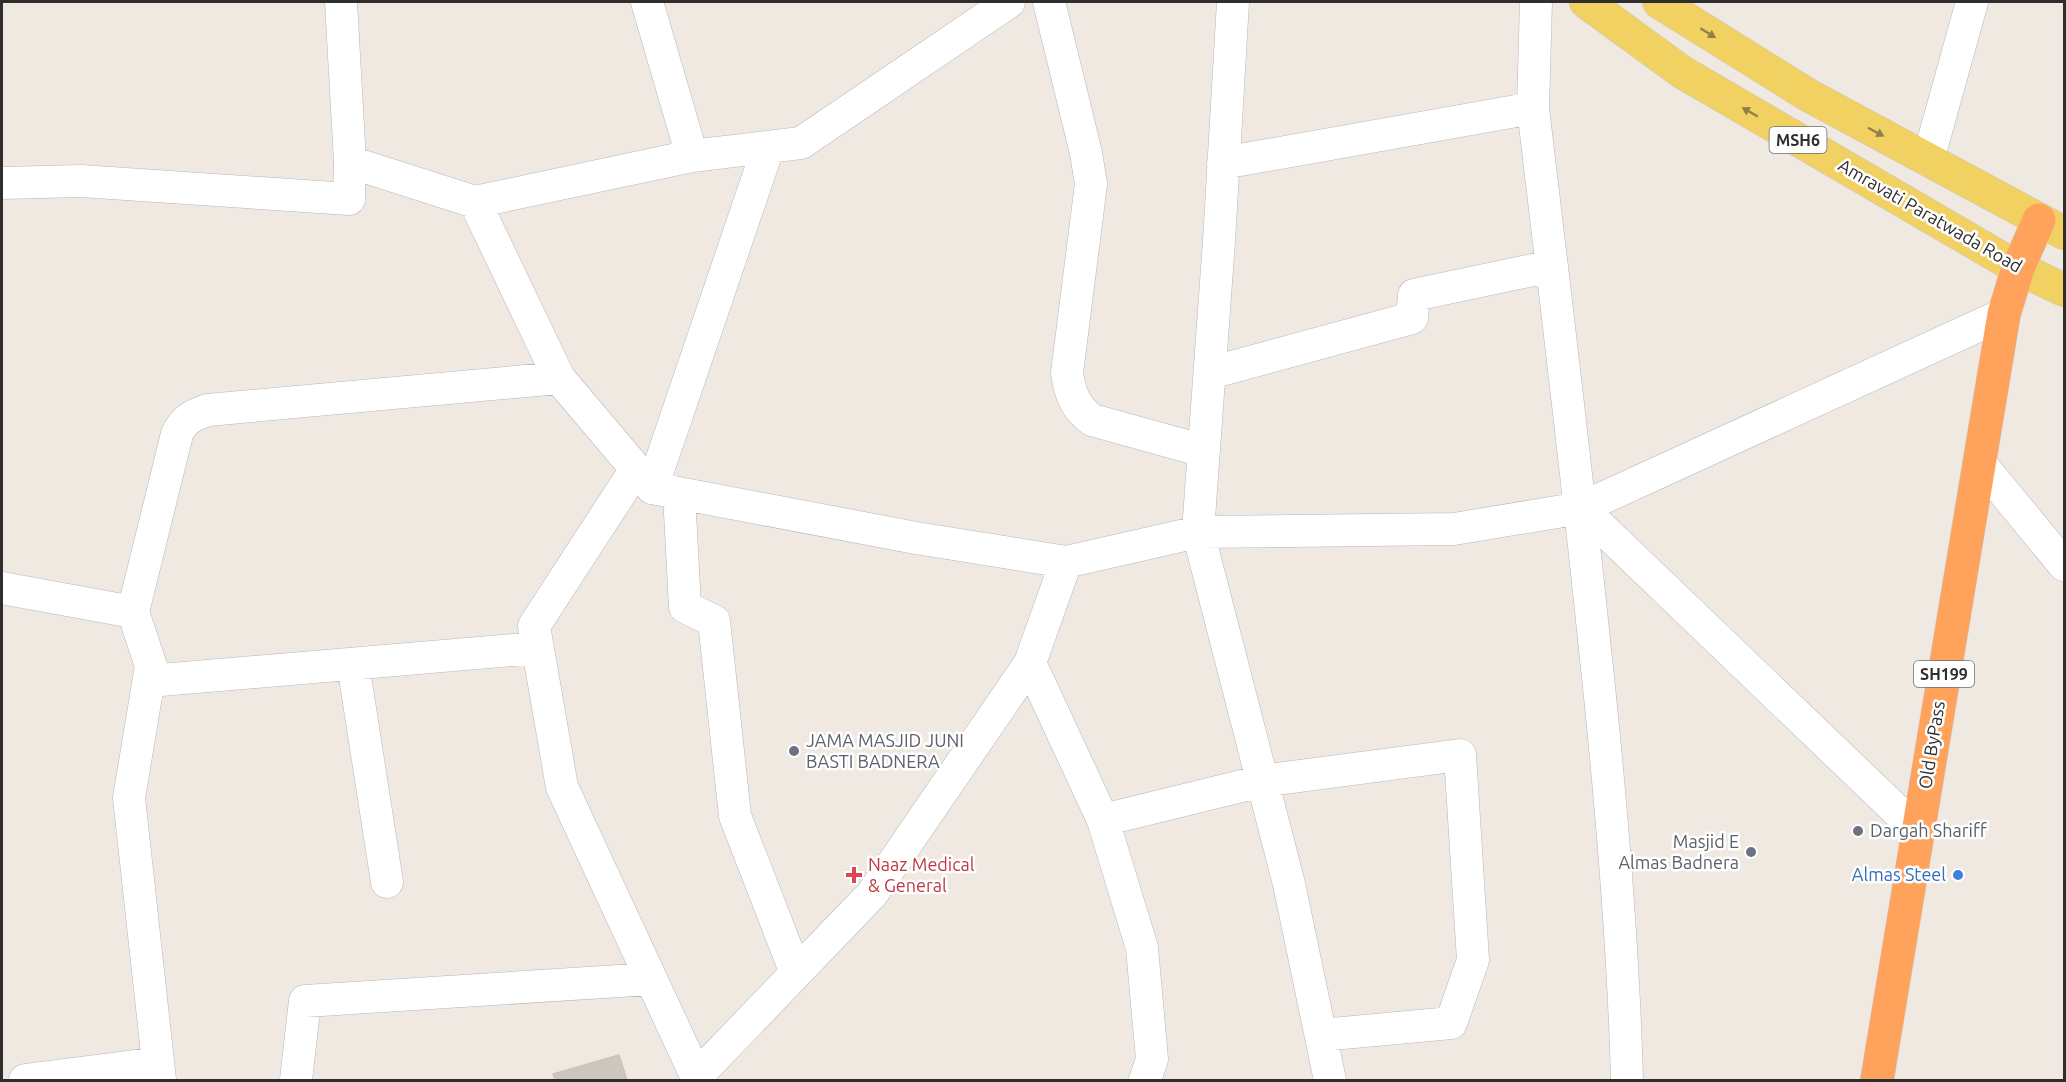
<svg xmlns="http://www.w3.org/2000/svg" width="2066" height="1082" font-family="Ubuntu,sans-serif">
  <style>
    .building { fill: #cbc7bf; stroke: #cbc5ba; stroke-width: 1.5 }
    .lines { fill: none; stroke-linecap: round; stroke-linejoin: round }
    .street-casing { stroke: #b4b7c1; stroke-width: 33 }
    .primary-casing { stroke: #c9c9c9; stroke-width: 34 }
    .highway-casing { stroke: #c9c9c9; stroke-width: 34 }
    .street { stroke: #fff; stroke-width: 32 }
    .primary { stroke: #f2d163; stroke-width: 33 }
    .highway { stroke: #ffa35c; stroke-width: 33 }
    .oneway { fill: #908048 }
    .worship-dot { fill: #6b7280; stroke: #fff; stroke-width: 2 }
    .health-dot { fill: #e0444e; stroke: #fff; stroke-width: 2 }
    .shop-dot { fill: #3f7fe0; stroke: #fff; stroke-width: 2 }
    .labels { text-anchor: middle; stroke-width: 5; stroke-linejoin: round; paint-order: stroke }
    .shield { fill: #fff; stroke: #6d6d6d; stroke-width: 1.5 }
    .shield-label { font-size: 16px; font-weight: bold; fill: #2e2e2e }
    .street-label { font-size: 18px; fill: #2e2e2e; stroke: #fff }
    .worship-label { font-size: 18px; fill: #5b616d; stroke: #fff; text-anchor: start }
    .health-label { font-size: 18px; fill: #be3a42; stroke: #fff; text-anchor: start }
    .shop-label { font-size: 18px; fill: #366cbe; stroke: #fff; text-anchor: end }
  </style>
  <rect width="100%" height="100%" fill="#efe9e1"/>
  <path class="building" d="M 619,1055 L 627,1080 L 555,1080 L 553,1074 Z"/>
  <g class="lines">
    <g class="street-casing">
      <path id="street" d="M 647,2 L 692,156
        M 1049,2 L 1086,153 L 1091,184 L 1067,373 C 1070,394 1075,407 1092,420 L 1204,451
        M 1233,2 L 1219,241 L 1198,532 L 1289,884 L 1330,1080
        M 1533,108 L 1536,2
        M 1928,160 L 1972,2
        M 350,162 L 475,202 L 692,156 L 801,143 L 1009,2
        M 1223,163 L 1533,108 C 1554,286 1576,463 1594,640 C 1610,787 1623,933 1627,1080
        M 2,183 L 81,181 L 349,199 L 350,162 L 341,2
        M 475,202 L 559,378 L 652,488 L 916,538 L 1066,562 L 1198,532 L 1454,529 L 1581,508 L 2004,314
        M 1210,373 L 1412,318 L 1414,295 L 1552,266
        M 1979,462 L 2064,565
        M 636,469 L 534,626 L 562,787 L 698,1080
        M 652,488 L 768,148
        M 679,494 L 685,607 L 714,621 L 735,816 L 796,973
        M 1581,508 L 1918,831
        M 1066,562 L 1030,663 L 1103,820 L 1142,948 L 1152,1059 L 1145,1080
        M 2,588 L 133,612 L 151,666 L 129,798 L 160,1080
        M 133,612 L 177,434 C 184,419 193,415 208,410 L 559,378
        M 353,664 L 387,882
        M 149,681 L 537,648
        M 1103,820 L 1262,781 L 1460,755 L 1473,960 L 1451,1023 L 1321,1035
        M 696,1077 L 872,894 L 1030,663
        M 25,1080 L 158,1063
        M 296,1080 L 305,1001 L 651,979"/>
    </g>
    <g class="primary-casing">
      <path id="primary" d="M 1586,2 L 1682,72 L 2018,268 L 2064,290
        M 1659,2 L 1808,95 L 2064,233"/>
    </g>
    <g class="highway-casing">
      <path id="highway" d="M 1877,1080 L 2004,314 L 2018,268 L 2039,220"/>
    </g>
    <use href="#street" class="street"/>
    <use href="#primary" class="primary"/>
    <use href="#highway" class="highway"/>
  </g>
  <defs><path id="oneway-solid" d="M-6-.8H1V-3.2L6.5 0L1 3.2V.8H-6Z" transform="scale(1.5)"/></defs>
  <g class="oneway">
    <use href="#oneway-solid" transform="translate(1708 33) rotate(32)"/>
    <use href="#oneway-solid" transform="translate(1750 112) rotate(-150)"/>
    <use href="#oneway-solid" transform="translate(1876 132) rotate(28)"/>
  </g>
  <g class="worship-dot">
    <circle cx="794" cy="751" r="6"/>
    <circle cx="1858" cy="831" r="6"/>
    <circle cx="1751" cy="852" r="6"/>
  </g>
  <path class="health-dot" d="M851 866h6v6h6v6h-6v6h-6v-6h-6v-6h6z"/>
  <circle class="shop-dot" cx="1958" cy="875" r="6"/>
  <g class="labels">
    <g class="shield">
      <rect x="1769.5" y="127" width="57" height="26" rx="4.5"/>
      <rect x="1914" y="661" width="60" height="26" rx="4.5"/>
    </g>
    <g class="shield-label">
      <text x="1798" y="146">MSH6</text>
      <text x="1944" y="680">SH199</text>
    </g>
    <g class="street-label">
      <text transform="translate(1930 216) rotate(30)" y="6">Amravati Paratwada Road</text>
      <text transform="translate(1932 745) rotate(-81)" y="6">Old ByPass</text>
    </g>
    <g class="worship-label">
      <text x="806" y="747">JAMA MASJID JUNI<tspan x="806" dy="21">BASTI BADNERA</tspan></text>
      <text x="1870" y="837">Dargah Shariff</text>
      <text x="1739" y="848" text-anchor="end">Masjid E<tspan x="1739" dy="21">Almas Badnera</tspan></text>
    </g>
    <g class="health-label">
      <text x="868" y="871">Naaz Medical<tspan x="868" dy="21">&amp; General</tspan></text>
    </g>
    <g class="shop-label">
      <text x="1946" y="881">Almas Steel</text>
    </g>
  </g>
  <rect width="2066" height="1082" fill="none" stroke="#2e2e2e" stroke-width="6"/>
</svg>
